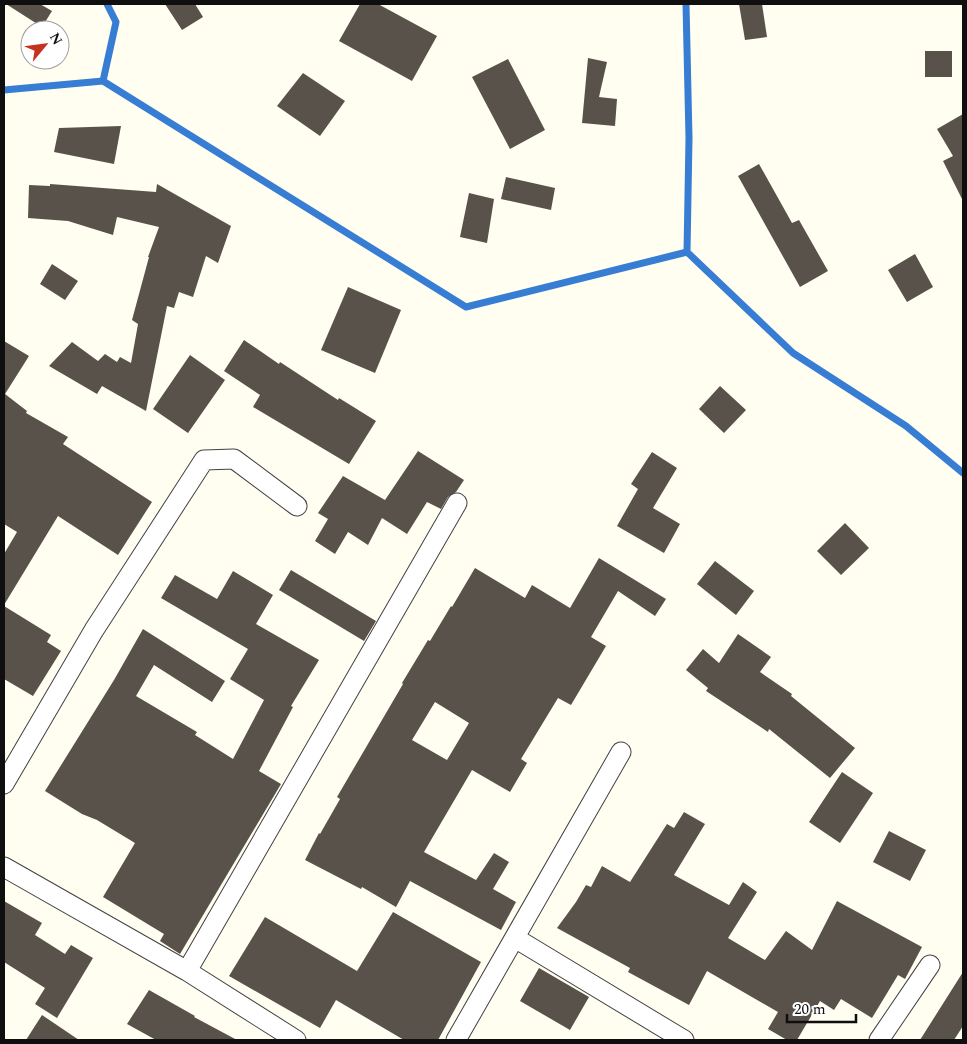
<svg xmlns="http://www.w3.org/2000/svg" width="967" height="1044" font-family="Spectral,serif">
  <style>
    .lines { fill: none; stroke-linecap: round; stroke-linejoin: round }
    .stream { stroke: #377dd3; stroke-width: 7 }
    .building { fill: #58524b; fill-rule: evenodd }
    .minor-casing { stroke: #424242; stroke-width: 21 }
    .minor { stroke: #fff; stroke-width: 19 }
  </style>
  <rect width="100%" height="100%" fill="#fffef1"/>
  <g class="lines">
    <path class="stream" d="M 686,4 L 689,138 L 687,252
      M 103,81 L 116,22 L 107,4
      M 4,90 L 103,81 L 466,307 L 687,252 L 793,353 L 906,426 L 963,473"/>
  </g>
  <path class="building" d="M 6,4 L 40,4 L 52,11 L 42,27 Z
    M 165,4 L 195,4 L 203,17 L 182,30 Z
    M 360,4 L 378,4 L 437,36 L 412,81 L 339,41 Z
    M 739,4 L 762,4 L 767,37 L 745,40 Z
    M 925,51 L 952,51 L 952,77 L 925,77 Z
    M 588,58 L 607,62 L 599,97 L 617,99 L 615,126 L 582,123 Z
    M 508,59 L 545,130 L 510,149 L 472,77 Z
    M 303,73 L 345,101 L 320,136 L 277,106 Z
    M 963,114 L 963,201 L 943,161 L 953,156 L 937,129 Z
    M 121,126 L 114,164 L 54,152 L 59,128 Z
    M 759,164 L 792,223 L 799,220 L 828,271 L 800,287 L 738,176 Z
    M 506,177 L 555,188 L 551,210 L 501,199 Z
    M 50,184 L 156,192 L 157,184 L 231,226 L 218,263 L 206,256 L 193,297 L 179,292 L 174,308 L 167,306 L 146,411 L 102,386 L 97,394 L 49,366 L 72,342 L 98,361 L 105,354 L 117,362 L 120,357 L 131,363 L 138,324 L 132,320 L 149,257 L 148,257 L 159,227 L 117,217 L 113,235 L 68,221 L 28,218 L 29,185 L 50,186 Z
    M 469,193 L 494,199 L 487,243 L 460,237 Z
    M 915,254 L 933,287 L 907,302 L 888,270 Z
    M 52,264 L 78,281 L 65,300 L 40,284 Z
    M 348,287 L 401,310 L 375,373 L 321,350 Z
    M 244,340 L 279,364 L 280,362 L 338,400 L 339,398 L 376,421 L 349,464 L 253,407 L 260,395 L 224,371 Z
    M 4,341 L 29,356 L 5,394 L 27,411 L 26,413 L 68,437 L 63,444 L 152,502 L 118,555 L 58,516 L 4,605 L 4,554 L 17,532 L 4,524 Z
    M 190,355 L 225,380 L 188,433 L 153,409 Z
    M 720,386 L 746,410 L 724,433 L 699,409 Z
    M 418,451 L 464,480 L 456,492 L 448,497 L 441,509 L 427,502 L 407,534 L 382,518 L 368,545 L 348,532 L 335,554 L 315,541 L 328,519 L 318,513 L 343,476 L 385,500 Z
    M 652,452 L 677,468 L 653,508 L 680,524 L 664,553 L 617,526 L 638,489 L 631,484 Z
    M 845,523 L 869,548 L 841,575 L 817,551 Z
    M 599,558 L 666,599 L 655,616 L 618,591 L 591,637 L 606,646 L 571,705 L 558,698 L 521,759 L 527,763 L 510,792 L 472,770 L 424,852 L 476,880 L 494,853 L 509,862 L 493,889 L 516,902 L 501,930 L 410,881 L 396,907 L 362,887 L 361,889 L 305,860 L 319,833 L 320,834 L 340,799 L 337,797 L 403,684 L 402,683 L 428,640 L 430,641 L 451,606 L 452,607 L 475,568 L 525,598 L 532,585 L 570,608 ZM 435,702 L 469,723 L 447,760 L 412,740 Z
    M 715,561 L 754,591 L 736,615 L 697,584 Z
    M 291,570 L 376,621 L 364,641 L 279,590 Z
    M 233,571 L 273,595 L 256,624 L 319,660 L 291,706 L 293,707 L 259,771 L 281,784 L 180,954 L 160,941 L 164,934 L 103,897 L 135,843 L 97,820 L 82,814 L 45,791 L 114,680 L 143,629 L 225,681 L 212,702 L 154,665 L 136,696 L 197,732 L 195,735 L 233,759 L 264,700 L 230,679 L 248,649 L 161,598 L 175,575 L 217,599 Z
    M 4,606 L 51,635 L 47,642 L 61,651 L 33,696 L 4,679 Z
    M 738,634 L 771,657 L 760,672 L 792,694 L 791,696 L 855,748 L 830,778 L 769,729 L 768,732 L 706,691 L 708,688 L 686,670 L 703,649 L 719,663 Z
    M 842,772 L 873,793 L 840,843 L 809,822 Z
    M 684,812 L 705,824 L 674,875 L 729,905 L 743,882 L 757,892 L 728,938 L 765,960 L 786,931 L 812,950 L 837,901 L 922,947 L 905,979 L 898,975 L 872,1018 L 841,999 L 834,1010 L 820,1001 L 797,1040 L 787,1040 L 768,1029 L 778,1012 L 707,971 L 689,1005 L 628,972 L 630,968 L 557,928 L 576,902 L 586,885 L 591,887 L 602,866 L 630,882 L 667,824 L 674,828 Z
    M 889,831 L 926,850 L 910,881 L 873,862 Z
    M 4,901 L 42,923 L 35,935 L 65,954 L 71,945 L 93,958 L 57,1018 L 35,1004 L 45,988 L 4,962 Z
    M 393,912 L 481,962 L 438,1040 L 404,1040 L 336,1000 L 320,1028 L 229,976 L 265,917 L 357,971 Z
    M 539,968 L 589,997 L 570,1030 L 520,1001 Z
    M 963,972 L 963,1026 L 954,1040 L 920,1040 Z
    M 149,990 L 195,1016 L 194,1017 L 237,1040 L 156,1040 L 127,1024 Z
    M 42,1015 L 79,1040 L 26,1040 Z"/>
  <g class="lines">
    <g class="minor-casing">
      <path id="minor" d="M 4,784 L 94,630 L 204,460 L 234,459 L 297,506
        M 4,867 L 187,971 L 296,1040
        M 515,938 L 684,1040
        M 187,971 L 457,503
        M 456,1040 L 621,752
        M 879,1040 L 930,965"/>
    </g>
    <use href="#minor" class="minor"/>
  </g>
  <rect width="967" height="1044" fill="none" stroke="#0f0f0f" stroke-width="10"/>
  <g transform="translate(45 45) rotate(61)"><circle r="24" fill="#ffffff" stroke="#9f9f9f"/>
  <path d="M0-4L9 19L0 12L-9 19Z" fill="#c63220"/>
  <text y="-8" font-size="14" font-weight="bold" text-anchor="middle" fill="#0f0f0f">N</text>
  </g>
  <path d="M787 1014v8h69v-8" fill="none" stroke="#0f0f0f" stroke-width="2.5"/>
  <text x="794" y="1014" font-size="15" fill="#0f0f0f" stroke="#ffffff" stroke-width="4" paint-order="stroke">20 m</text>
</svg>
